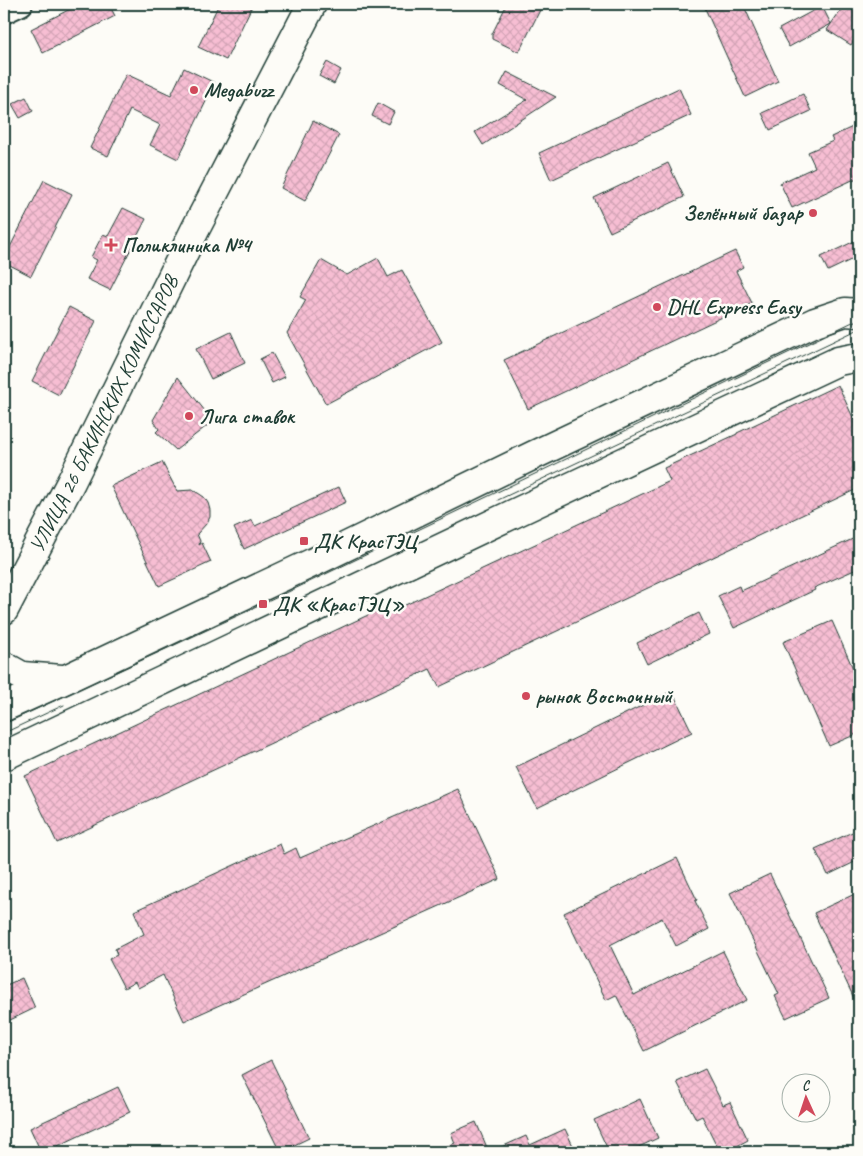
<svg xmlns="http://www.w3.org/2000/svg" width="863" height="1156" font-family="Caveat,sans-serif">
  <style>
    .building { fill: url(#building-cross-hatch); stroke: #1f3d34 }
    .lines { fill: none; stroke-linecap: round; stroke-linejoin: round }
    .minor-casing { stroke: #1f3d34; stroke-width: 26 }
    .major-casing { stroke: #1f3d34; stroke-width: 31 }
    .highway-casing { stroke: #1f3d34; stroke-width: 31 }
    .minor { stroke: #fdfcf7; stroke-width: 22 }
    .major { stroke: #fdfcf7; stroke-width: 28 }
    .highway { stroke: #fdfcf7; stroke-width: 28 }
    .tram { stroke: #1f3d34; stroke-width: 1 }
    .poi-dot { fill: #d1495b; stroke: #fdfcf7; stroke-width: 2 }
    .labels { text-anchor: middle; stroke-width: 5; stroke-linejoin: round; paint-order: stroke }
    .poi-label { font-size: 21px; font-weight: bold; fill: #1f3d34; stroke: #fdfcf7; text-anchor: start }
    .street-label { font-size: 21px; fill: #1f3d34; stroke: #fdfcf7 }
  </style>
  <defs>
    <pattern id="building-cross-hatch" width="8" height="8" patternUnits="userSpaceOnUse" patternTransform="scale(1.25)"><rect width="8" height="8" fill="#f7bed3"/><path d="M0 0l8 8M0 8l8-8" fill="none" stroke="#d3a4b6"/></pattern>
  </defs>
  <rect width="100%" height="100%" fill="#fdfcf7"/>
  <filter id="ink" filterUnits="userSpaceOnUse"><feTurbulence type="fractalNoise" baseFrequency=".02" numOctaves="2"/><feDisplacementMap in="SourceGraphic" scale="10" xChannelSelector="R" yChannelSelector="G"/><feConvolveMatrix kernelMatrix="1 2 1 2 8 2 1 2 1" color-interpolation-filters="sRGB"/></filter>
  <g filter="url(#ink)">
    <path class="building" d="M 80,4 L 109,4 L 115,16 L 43,53 L 31,29 Z
      M 219,4 L 253,4 L 226,60 L 198,47 Z
      M 507,4 L 543,4 L 519,52 L 492,39 L 492,34 Z
      M 703,4 L 743,4 L 778,81 L 745,97 Z
      M 845,4 L 859,4 L 859,33 L 851,45 L 827,30 L 831,24 L 789,47 L 779,29 L 822,6 L 831,24 Z
      M 327,62 L 341,70 L 334,84 L 319,76 Z
      M 184,68 L 215,83 L 178,159 L 150,145 L 160,125 L 130,110 L 108,156 L 90,148 L 126,74 L 171,95 Z
      M 507,72 L 556,97 L 483,145 L 475,132 L 527,100 L 500,85 Z
      M 679,88 L 691,115 L 551,180 L 539,153 Z
      M 803,94 L 811,111 L 770,130 L 762,113 Z
      M 26,97 L 33,111 L 20,118 L 12,104 Z
      M 378,103 L 394,112 L 388,124 L 372,116 Z
      M 313,121 L 339,135 L 305,201 L 281,188 Z
      M 859,124 L 859,177 L 792,208 L 780,183 L 815,167 L 808,152 L 833,141 L 831,137 Z
      M 668,163 L 684,197 L 610,232 L 594,198 Z
      M 44,180 L 72,194 L 31,276 L 4,262 L 4,259 Z
      M 123,208 L 146,219 L 110,290 L 87,279 L 97,260 L 91,257 L 103,234 L 108,236 Z
      M 859,239 L 859,256 L 828,271 L 821,257 Z
      M 735,251 L 743,267 L 736,271 L 752,303 L 528,409 L 504,360 Z
      M 378,258 L 388,277 L 402,270 L 442,342 L 326,404 L 287,333 L 306,300 L 300,297 L 321,260 L 347,275 Z
      M 69,307 L 96,321 L 59,395 L 32,381 Z
      M 231,332 L 245,363 L 211,379 L 196,349 Z
      M 272,353 L 285,377 L 272,383 L 260,359 Z
      M 178,377 L 213,421 L 176,450 L 156,432 L 159,429 L 153,420 Z
      M 838,385 L 856,424 L 859,422 L 859,488 L 439,687 L 430,669 L 57,843 L 25,776 L 383,608 L 386,614 L 670,481 L 664,468 L 737,434 L 737,433 Z
      M 162,462 L 177,491 L 192,490 L 198,493 L 204,497 L 208,503 L 210,510 L 210,517 L 207,523 L 197,534 L 200,541 L 199,545 L 202,543 L 211,562 L 159,586 L 111,486 Z
      M 339,487 L 346,502 L 244,549 L 234,528 L 252,520 L 255,526 Z
      M 859,536 L 859,568 L 814,588 L 815,590 L 734,628 L 718,596 L 739,586 L 741,591 Z
      M 699,613 L 709,634 L 647,664 L 637,643 Z
      M 832,621 L 859,682 L 859,733 L 829,746 L 783,642 Z
      M 672,691 L 692,732 L 537,808 L 516,767 Z
      M 458,789 L 500,879 L 184,1021 L 163,975 L 138,988 L 135,982 L 124,988 L 109,959 L 117,955 L 115,949 L 144,934 L 134,911 L 280,844 L 284,854 L 296,848 L 300,858 Z
      M 859,829 L 859,860 L 828,875 L 815,849 Z
      M 677,858 L 697,900 L 695,901 L 709,929 L 676,946 L 662,918 L 610,945 L 634,995 L 723,951 L 747,1000 L 644,1051 L 616,995 L 606,1000 L 564,913 Z
      M 770,874 L 829,998 L 786,1018 L 775,996 L 779,994 L 730,893 Z
      M 859,892 L 859,1009 L 814,913 Z
      M 22,978 L 35,1008 L 4,1023 L 4,986 Z
      M 271,1060 L 309,1138 L 280,1152 L 242,1075 Z
      M 705,1069 L 723,1105 L 730,1102 L 748,1140 L 737,1146 L 740,1152 L 720,1152 L 702,1116 L 696,1119 L 677,1082 Z
      M 118,1087 L 130,1112 L 45,1152 L 41,1152 L 30,1128 Z
      M 640,1099 L 658,1138 L 628,1152 L 609,1152 L 594,1120 Z
      M 476,1122 L 489,1152 L 433,1152 L 455,1143 L 451,1133 Z
      M 565,1129 L 576,1152 L 490,1152 L 526,1136 L 530,1145 Z"/>
    <g class="lines">
      <g class="minor-casing">
        <path id="minor" d="M 4,12 L 21,4"/>
      </g>
      <g class="major-casing">
        <g id="major">
          <path id="s1" d="M 4,610 L 71,482 L 195,230 L 312,4"/>
        </g>
      </g>
      <g class="highway-casing">
        <path id="highway" d="M 4,666 L 22,676 L 62,679
          M 4,707 L 66,679 L 316,561 L 534,455 L 815,322 L 845,312 L 859,313
          M 4,756 L 513,514 L 838,361 L 859,357"/>
      </g>
      <use href="#minor" class="minor"/>
      <use href="#major" class="major"/>
      <use href="#highway" class="highway"/>
      <path class="tram" d="M 498,500 L 859,329
        M 4,724 L 263,604 L 859,319
        M 4,733 L 64,705"/>
    </g>
  </g>
  <g class="poi-dot">
    <circle cx="194" cy="90" r="5"/>
    <circle cx="813" cy="213" r="5"/>
    <path d="M108.5 237.5h5v5h5v5h-5v5h-5v-5h-5v-5h5z"/>
    <circle cx="657" cy="307" r="5"/>
    <circle cx="189" cy="416" r="5"/>
    <rect x="299" y="536" width="10" height="10" rx="2.5"/>
    <rect x="258" y="599" width="10" height="10" rx="2.5"/>
    <circle cx="526" cy="696" r="5"/>
  </g>
  <g class="labels">
    <g class="poi-label">
      <text x="204" y="97">Megabuzz</text>
      <text x="803" y="220" text-anchor="end">Зелённый базар</text>
      <text x="122" y="252">Поликлиника №4</text>
      <text x="667" y="314">DHL Express Easy</text>
      <text x="199" y="423">Лига ставок</text>
      <text x="314" y="548">ДК КрасТЭЦ</text>
      <text x="273" y="611">ДК «КрасТЭЦ»</text>
      <text x="536" y="703">рынок Восточный</text>
    </g>
    <g class="street-label">
      <text dy="7" stroke="none"><textPath href="#s1" startOffset="220">УЛИЦА 26 БАКИНСКИХ КОМИССАРОВ</textPath></text>
    </g>
  </g>
  <rect width="863" height="1156" fill="none" stroke="#fdfcf7" stroke-width="20"/>
  <rect x="10" y="10" width="843" height="1136" fill="none" stroke="#1f3d34" stroke-width="2" filter="url(#ink)"/>
  <g transform="translate(806 1098) rotate(357)"><circle r="24" fill="#fdfcf7" stroke="#a4b0a9"/>
  <path d="M0-4L9 19L0 12L-9 19Z" fill="#d1495b"/>
  <text y="-8" font-size="14" font-weight="bold" text-anchor="middle" fill="#1f3d34">С</text>
  </g>
</svg>
